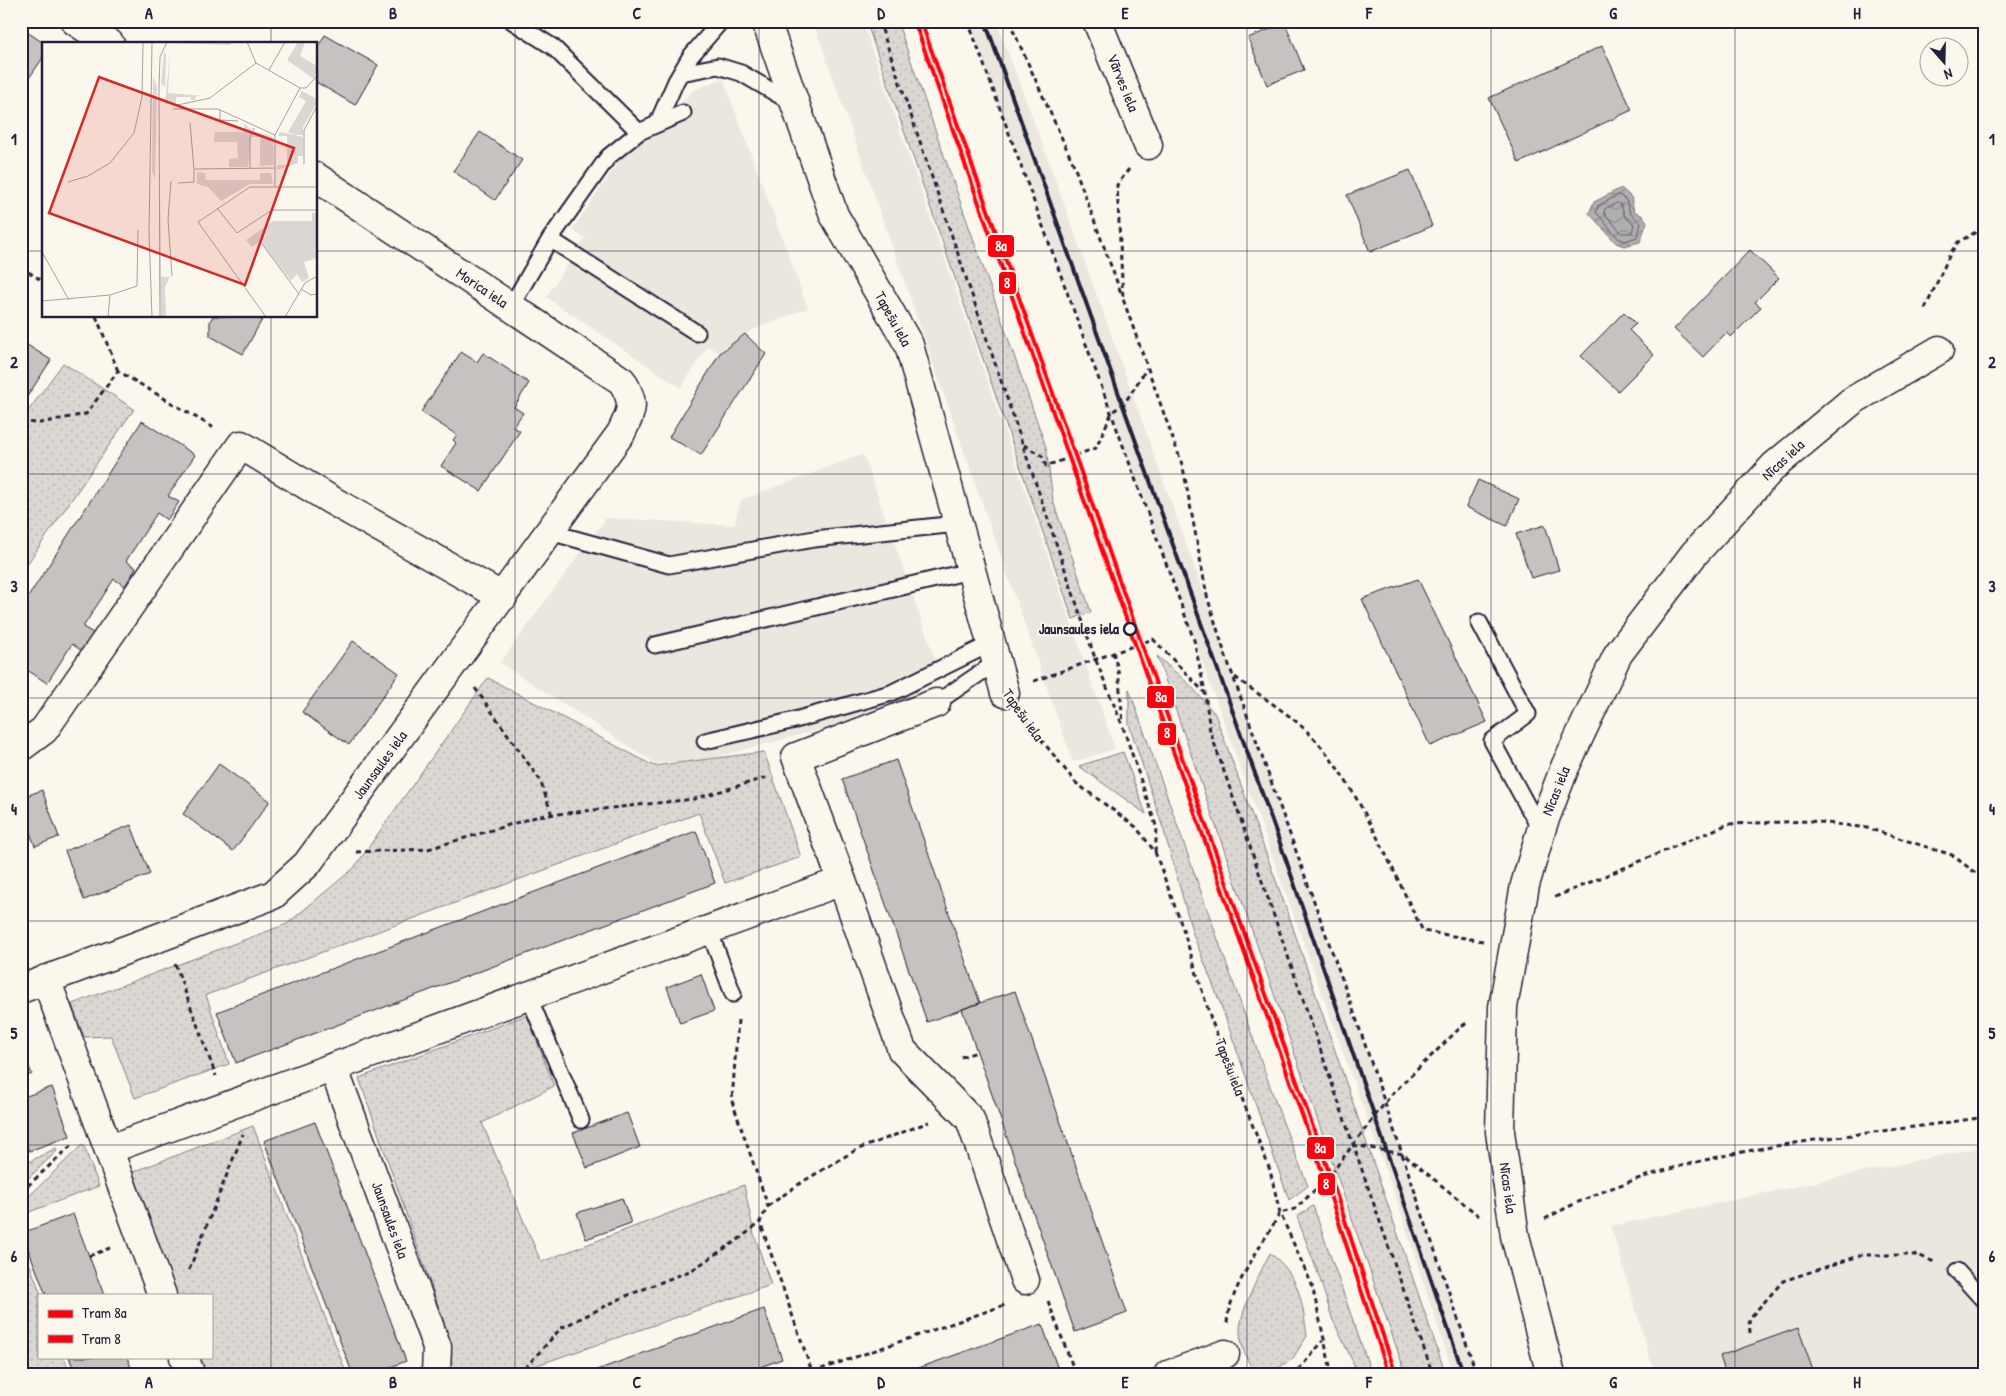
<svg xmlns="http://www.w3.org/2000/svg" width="2006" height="1396" font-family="'Patrick Hand',sans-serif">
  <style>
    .built { fill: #ebe7df }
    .grass { fill: url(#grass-dots); stroke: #7e7d87 }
    .water { fill: url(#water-waves); stroke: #787681 }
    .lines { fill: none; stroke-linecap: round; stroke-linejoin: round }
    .shore { stroke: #5b5a6a; stroke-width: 1 }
    .building { fill: #c6c2c0; stroke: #22223b }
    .service-casing { stroke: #22223b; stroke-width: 19 }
    .minor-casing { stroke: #22223b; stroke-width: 31 }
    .path { stroke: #22223b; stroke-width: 3; stroke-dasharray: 5 4; stroke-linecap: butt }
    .service { stroke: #fbf7ec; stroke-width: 15 }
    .minor { stroke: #fbf7ec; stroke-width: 28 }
    .rail { stroke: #22223b; stroke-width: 4 }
    .tram-1-casing { stroke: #fbf7ec; stroke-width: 8 }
    .tram-2-casing { stroke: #fbf7ec; stroke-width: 8 }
    .tram-1 { stroke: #ff000c; stroke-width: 4 }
    .tram-2 { stroke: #ff000c; stroke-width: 4 }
    .grid { fill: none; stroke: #22223b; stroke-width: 1; stroke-opacity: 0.55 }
    .stop-dot { fill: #fbf7ec; stroke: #22223b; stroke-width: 2.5 }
    .labels { text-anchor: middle; stroke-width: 4; stroke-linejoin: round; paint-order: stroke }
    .street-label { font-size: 15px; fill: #22223b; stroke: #fbf7ec }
    .stop-label { font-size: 15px; font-weight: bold; fill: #22223b; stroke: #fbf7ec; text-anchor: end }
    .inset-road { fill: none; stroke: #a4a2a5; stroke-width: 1 }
    .view { fill: #d62828; fill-opacity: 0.15; stroke: #d62828; stroke-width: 2.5 }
    .inset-edge { fill: none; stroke: #22223b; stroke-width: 2.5 }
    .line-badge { stroke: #fbf7ec; stroke-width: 2 }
    .badge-label { font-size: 14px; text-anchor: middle; font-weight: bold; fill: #fff }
    .neatline { fill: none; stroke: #22223b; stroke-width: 2 }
    .grid-label { font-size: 16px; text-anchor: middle; font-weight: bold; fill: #22223b }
  </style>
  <defs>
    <pattern id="grass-dots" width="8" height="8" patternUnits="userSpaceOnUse" patternTransform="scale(1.25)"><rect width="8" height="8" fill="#dbd8d3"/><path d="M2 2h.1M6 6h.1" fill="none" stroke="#bcb9b6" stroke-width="1.8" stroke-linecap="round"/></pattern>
    <pattern id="water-waves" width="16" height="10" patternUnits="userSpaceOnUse" patternTransform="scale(1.25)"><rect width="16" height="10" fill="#b1aeb0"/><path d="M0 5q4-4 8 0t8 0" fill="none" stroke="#908d90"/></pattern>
  </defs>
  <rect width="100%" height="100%" fill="#fbf7ec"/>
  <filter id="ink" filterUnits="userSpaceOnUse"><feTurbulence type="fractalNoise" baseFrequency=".02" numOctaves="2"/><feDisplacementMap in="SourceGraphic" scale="10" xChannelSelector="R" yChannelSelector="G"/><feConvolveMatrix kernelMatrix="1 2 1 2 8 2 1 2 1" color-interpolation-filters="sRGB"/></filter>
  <g filter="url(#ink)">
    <path class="built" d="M 813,21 L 862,21 L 1115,749 L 1073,762 Z
      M 968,21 L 996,21 L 1044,148 L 1274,789 L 1403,1154 L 1477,1375 L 1454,1375 L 1395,1196 L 1112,412 Z
      M 723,78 L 808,308 L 748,332 L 720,353 L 708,346 L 681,388 L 546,297 L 585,238 L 572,230 L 619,161 L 694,90 Z
      M 863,454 L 941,676 L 894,710 L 701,761 L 655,763 L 500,663 L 606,518 L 734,525 L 741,500 Z
      M 1985,1146 L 1985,1375 L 1655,1375 L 1611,1226 Z"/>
    <path class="grass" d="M 866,21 L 897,21 L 1046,447 L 1053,501 L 1091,612 L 1073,619 Z
      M 63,363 L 134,409 L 21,573 L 21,421 Z
      M 1157,656 L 1191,686 L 1215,714 L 1291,922 L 1446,1375 L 1406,1375 Z
      M 488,678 L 654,766 L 764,752 L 801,857 L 725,883 L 699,813 L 206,995 L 229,1064 L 135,1098 L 111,1036 L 84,1037 L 72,1004 L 287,924 L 354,868 Z
      M 1129,689 L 1282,1120 L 1308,1186 L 1289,1200 L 1221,1005 L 1193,934 L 1164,831 L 1129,724 Z
      M 1123,752 L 1146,814 L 1079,766 Z
      M 527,1015 L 554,1086 L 482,1123 L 541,1262 L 744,1185 L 754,1234 L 771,1285 L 508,1375 L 445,1375 L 445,1325 L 359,1078 Z
      M 253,1126 L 347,1375 L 206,1375 L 200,1357 L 211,1357 L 211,1295 L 177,1295 L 133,1172 Z
      M 83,1144 L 99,1186 L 21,1215 L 21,1204 Z
      M 56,1148 L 57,1151 L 21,1185 L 21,1166 Z
      M 1313,1206 L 1372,1375 L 1359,1375 L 1332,1318 L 1319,1276 L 1297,1217 Z
      M 21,1241 L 41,1295 L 39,1295 L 39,1357 L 64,1357 L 71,1375 L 21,1375 Z
      M 1270,1253 C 1300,1276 1302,1301 1307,1336 L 1293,1358 L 1277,1369 L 1252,1369 C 1246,1357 1241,1346 1240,1332 C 1239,1313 1261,1271 1270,1253 Z"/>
    <path class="water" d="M 1621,188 L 1631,197 L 1634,211 L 1643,216 L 1647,222 L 1640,242 L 1624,246 L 1616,243 L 1589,213 L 1594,202 Z"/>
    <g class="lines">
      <path class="shore" d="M 1619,195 L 1626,200 L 1630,213 L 1641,223 L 1637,237 L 1625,241 L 1618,238 L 1596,212 L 1598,206 Z
        M 1618,203 L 1621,205 L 1625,217 L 1634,224 L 1632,233 L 1622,233 L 1604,213 L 1605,209 Z"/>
    </g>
    <path class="building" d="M 1285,23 L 1304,70 L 1267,85 L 1248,38 Z
      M 21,28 L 45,44 L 44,56 L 21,90 Z
      M 325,35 L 378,65 L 355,105 L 316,82 L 316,50 Z
      M 1602,46 L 1632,110 L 1519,163 L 1489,98 Z
      M 480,132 L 522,160 L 495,200 L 453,171 Z
      M 1410,170 L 1432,226 L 1370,252 L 1347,195 Z
      M 1750,250 L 1779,278 L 1755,302 L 1761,307 L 1731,337 L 1726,333 L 1703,357 L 1674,329 Z
      M 1624,312 L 1636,324 L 1629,330 L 1654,355 L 1618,391 L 1581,356 Z
      M 213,316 L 264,316 L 243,354 L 210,336 L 210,321 Z
      M 745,334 L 766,354 L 701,455 L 669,437 L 720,353 Z
      M 21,341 L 51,360 L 21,406 Z
      M 461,352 L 477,362 L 483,353 L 529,383 L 514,407 L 523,413 L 513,427 L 520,431 L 481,491 L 441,466 L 456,443 L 453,440 L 457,435 L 421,412 Z
      M 142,421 L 195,455 L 168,496 L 179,502 L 167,520 L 157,513 L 126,561 L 136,568 L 125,586 L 114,579 L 83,627 L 93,633 L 82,651 L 72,644 L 47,683 L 21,666 L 21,608 Z
      M 1478,480 L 1519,499 L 1507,526 L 1466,507 Z
      M 1545,525 L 1559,570 L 1531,578 L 1516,534 Z
      M 1418,579 L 1487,722 L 1430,746 L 1362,599 Z
      M 353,641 L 399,673 L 349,745 L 302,712 Z
      M 896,760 L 980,1003 L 927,1022 L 842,779 Z
      M 219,764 L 270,801 L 233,851 L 183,814 Z
      M 42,790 L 59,837 L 35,846 L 21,808 L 21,798 Z
      M 131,825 L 150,874 L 84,900 L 65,851 Z
      M 696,831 L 715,883 L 236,1063 L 217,1012 Z
      M 701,974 L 714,1011 L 680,1023 L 667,987 Z
      M 1015,991 L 1127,1313 L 1075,1332 L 962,1009 Z
      M 21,1049 L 32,1074 L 21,1079 Z
      M 52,1087 L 70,1136 L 29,1151 L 21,1132 L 21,1098 Z
      M 627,1113 L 640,1147 L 587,1168 L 573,1133 Z
      M 315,1122 L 406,1361 L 371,1375 L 353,1375 L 264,1141 Z
      M 622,1198 L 631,1223 L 586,1239 L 577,1213 Z
      M 73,1214 L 89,1256 L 104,1295 L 46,1295 L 22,1233 Z
      M 764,1309 L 782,1359 L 741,1374 L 583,1375 Z
      M 1042,1324 L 1060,1375 L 899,1375 Z
      M 1798,1328 L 1815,1375 L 1726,1375 L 1720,1356 Z
      M 69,1357 L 127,1357 L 134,1375 L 76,1375 Z"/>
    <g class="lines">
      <g class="service-casing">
        <path id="service" d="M 512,21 L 553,47 L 639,132
          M 681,73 L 718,66 L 741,73 L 794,104
          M 657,124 L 676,81 L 690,57 L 721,21
          M 550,239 L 697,333
          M 510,308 L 550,239 L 608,157 L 639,132 L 683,113
          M 550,532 L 669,565 L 814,539 L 957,524
          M 1479,622 L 1528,714 L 1492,741 L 1541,831
          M 655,645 L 970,571
          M 936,703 L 995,663
          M 705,741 L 795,720 L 891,693 L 990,644
          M 709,930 L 733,994
          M 528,995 L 581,1120
          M 1957,1271 L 1985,1302"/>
      </g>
      <g class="minor-casing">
        <path id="minor" d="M 75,21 L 110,44
          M 766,21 L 834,215 L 909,345 L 1005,693
          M 1097,21 L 1148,145
          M 21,747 L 44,730 L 241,445 L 331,500 L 503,597
          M 842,881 L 796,757 L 936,703
          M 46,979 L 162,1295
          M 21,989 L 273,895 L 307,864 L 621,433 C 632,410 636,404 622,381 L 316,177
          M 333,1067 L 437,1347 L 436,1375
          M 110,1149 L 842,881 L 902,1050 L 970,1119 L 1025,1280
          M 184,1357 L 191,1375
          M 1168,1375 L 1225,1354
          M 1551,1375 L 1515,1236 L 1500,1132 L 1503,1007 L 1525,885 L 1543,824 L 1565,767 L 1618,654 L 1694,554 L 1774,466 L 1852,401 L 1939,350"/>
      </g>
      <path class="path" d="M 879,21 L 1095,658 L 1123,727 L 1157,829 L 1155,852
        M 968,21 L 1194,640 L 1205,692
        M 1009,21 L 1073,163 L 1121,293
        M 1129,169 L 1117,185 L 1123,299 L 1183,467 L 1207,596 L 1224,651 L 1356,1018 L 1477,1375
        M 21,267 L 44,282
        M 1925,309 L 1950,254 L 1958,242 L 1985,227
        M 96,316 L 118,371
        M 21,422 L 40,423 L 86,414 L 118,371 L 214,428
        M 1024,445 L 1042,456 L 1046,466 L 1096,448 L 1112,412 L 1124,404 L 1147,368
        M 1113,652 L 1118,669 L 1123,723
        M 1235,677 C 1256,693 1279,707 1299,724 C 1352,769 1391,869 1423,931 L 1483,941
        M 1034,681 L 1153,639 L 1205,693 L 1210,731 L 1433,1375
        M 475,688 L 540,780 L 552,815
        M 1024,718 L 1076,783 L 1136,827 L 1155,852 L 1182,926 L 1211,1019 L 1270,1170 L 1280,1213 L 1312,1285 L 1332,1375
        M 356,852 L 428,849 L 539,816 L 694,799 L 768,777
        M 1555,897 L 1728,824 L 1811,821 L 1867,828 L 1952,855 L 1985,880
        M 175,964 L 216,1076
        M 738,1020 L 732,1101 L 768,1206 L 760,1222 L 812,1372
        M 961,1057 L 977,1052
        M 1353,1145 L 1403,1154 L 1479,1216
        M 21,1192 L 73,1144
        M 768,1206 L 802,1182 L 856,1150 L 929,1122
        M 1545,1219 C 1679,1145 1837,1140 1985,1117
        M 89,1256 L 110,1248
        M 189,1270 L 243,1134
        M 1048,1301 L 1076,1375
        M 1227,1323 C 1229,1289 1263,1244 1280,1213 L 1295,1209 L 1316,1189 L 1330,1175 L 1391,1095 L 1463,1025 L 1470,1022
        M 1750,1333 L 1749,1319 L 1783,1281 L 1862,1255 L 1918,1255 L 1934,1262
        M 741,1374 L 741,1375
        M 519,1375 L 561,1328 L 626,1296 L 692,1270 L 742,1237 L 760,1222
        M 804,1375 L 1005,1305
        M 1281,1375 L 1300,1368 L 1323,1341"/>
      <use href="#service" class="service"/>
      <use href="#minor" class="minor"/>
      <path class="rail" d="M 985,21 L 1286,860 L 1464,1375"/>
      <g class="tram-1-casing">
        <path id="tram-1" d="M 921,21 L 1330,1175 L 1396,1375"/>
      </g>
      <g class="tram-2-casing">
        <path id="tram-2" d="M 915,23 L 1324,1177 L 1389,1375"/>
      </g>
      <use href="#tram-1" class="tram-1"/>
      <use href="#tram-2" class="tram-2"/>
    </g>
  </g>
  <path class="grid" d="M 271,21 L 271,44M 515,21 L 515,1375M 759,21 L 759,1375M 1003,21 L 1003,1375M 1247,21 L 1247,1375M 1491,21 L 1491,1375M 1735,21 L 1735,1375M 21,251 L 44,251M 316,251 L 1985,251M 271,316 L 271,1375M 21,474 L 1985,474M 21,698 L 1985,698M 21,921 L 1985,921M 21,1145 L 1985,1145"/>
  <circle class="stop-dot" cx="1130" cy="629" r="6"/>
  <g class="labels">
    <g class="street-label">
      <text transform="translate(1123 83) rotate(68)" y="5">Vārves iela</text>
      <text transform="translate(482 288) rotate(34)" y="5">Morica iela</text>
      <text transform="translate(893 319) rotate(61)" y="5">Tapešu iela</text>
      <text transform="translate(1783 460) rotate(-43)" y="5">Nīcas iela</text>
      <text transform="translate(1023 715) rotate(55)" y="5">Tapešu iela</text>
      <text transform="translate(380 765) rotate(-54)" y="5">Jaunsaules iela</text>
      <text transform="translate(1556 791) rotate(-68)" y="5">Nīcas iela</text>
      <text transform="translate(1230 1067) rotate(69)" y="5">Tapešu iela</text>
      <text transform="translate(1508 1188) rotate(82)" y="5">Nīcas iela</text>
      <text transform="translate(390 1220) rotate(70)" y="5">Jaunsaules iela</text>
    </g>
    <g class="stop-label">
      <text x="1119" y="634">Jaunsaules iela</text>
    </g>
  </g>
  <g transform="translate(42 42)">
    <rect width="275" height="275" fill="#fbf7ec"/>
    <path d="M 130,0 L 189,0 L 189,3 L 129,1 ZM 256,0 L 263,0 L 258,14 L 275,24 L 272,37 L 245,18 ZM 122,10 L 124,12 L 123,45 L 119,41 ZM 128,10 L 126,51 L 163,54 L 154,54 L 153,58 L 149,58 L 149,55 L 134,55 L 134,61 L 123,62 ZM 111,34 L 115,45 L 113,137 L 110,130 ZM 260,49 L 275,57 L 275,61 L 261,85 L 261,93 L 253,93 L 246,90 L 264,59 L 257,55 ZM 202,82 L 210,88 L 206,125 L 187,125 L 187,117 L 196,116 L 195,100 L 172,100 L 173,90 L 202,90 ZM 212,89 L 231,95 L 232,123 L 218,124 L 218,95 L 209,95 ZM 238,90 L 261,95 L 261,114 L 256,114 L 256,121 L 235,128 L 235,123 L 245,123 L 245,94 L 236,94 ZM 155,130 L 163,131 L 164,138 L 218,138 L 218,131 L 229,131 L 231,142 L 208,142 L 179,159 L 166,145 L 155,142 ZM 118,144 L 119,235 L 128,235 L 123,245 L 124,275 L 119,275 L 117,249 ZM 270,171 L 275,171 L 275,216 L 262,220 L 267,236 L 260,240 L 255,232 L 249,239 L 220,202 L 217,200 L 210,205 L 204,198 L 231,179 L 270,179 Z" fill="#dbd8d3"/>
    <path class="inset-road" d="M 205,0 L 214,21M 214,21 L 258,46M 227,28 L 243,0M 258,46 L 264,46 L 275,34M 131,64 L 168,56 L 214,21M 131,67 L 176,67 L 233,93M 178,68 L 178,78 L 196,79M 148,81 L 152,127 L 233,126M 262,122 L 262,88 L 275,64M 208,127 L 208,96 L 212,86M 129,139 L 126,177 L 130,234M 26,140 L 46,134 L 68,121 L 92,91 L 100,55 L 101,0M 136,141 L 152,140 L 152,127M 233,145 L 233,93 L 258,46M 175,166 L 195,191 L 230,168 L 275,168M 220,202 L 257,252M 0,210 L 27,258M 259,247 L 269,253 L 275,252M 0,259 L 68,253 L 95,244 L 96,188M 66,275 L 68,253M 110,275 L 107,191 L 110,0M 118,275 L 117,46 L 118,15 L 125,0M 224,275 L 156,180 L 208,145 L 275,145M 243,275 L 263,241 L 275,234"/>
    <path class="view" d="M 57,35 L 252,106 L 203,243 L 7,171 Z"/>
    <rect width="275" height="275" class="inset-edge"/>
  </g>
  <g class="line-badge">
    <rect x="987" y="234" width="28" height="24" rx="5" fill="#ff000c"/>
    <rect x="998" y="271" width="19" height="24" rx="5" fill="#ff000c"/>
    <rect x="1146" y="685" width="29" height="24" rx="5" fill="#ff000c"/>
    <rect x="1157" y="722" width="20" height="24" rx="5" fill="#ff000c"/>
    <rect x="1306" y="1136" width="29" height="24" rx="5" fill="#ff000c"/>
    <rect x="1317" y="1172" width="19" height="24" rx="5" fill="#ff000c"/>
  </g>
  <g class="badge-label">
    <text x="1001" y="251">8a</text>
    <text x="1007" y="288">8</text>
    <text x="1161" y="702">8a</text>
    <text x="1167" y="738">8</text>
    <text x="1320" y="1153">8a</text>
    <text x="1326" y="1189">8</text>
  </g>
  <rect width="2006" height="1396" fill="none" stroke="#fbf7ec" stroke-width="55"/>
  <rect x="38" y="1294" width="175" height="65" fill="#fbf7ec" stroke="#a4a2a5"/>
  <rect x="48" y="1310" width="25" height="8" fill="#ff000c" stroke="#a4a2a5"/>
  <text x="82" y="1318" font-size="15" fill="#22223b">Tram 8a</text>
  <rect x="48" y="1335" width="25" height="8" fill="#ff000c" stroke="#a4a2a5"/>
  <text x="82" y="1344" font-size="15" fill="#22223b">Tram 8</text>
  <g transform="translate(1944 62) rotate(160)"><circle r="24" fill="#fbf7ec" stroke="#a4a2a5"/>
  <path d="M0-4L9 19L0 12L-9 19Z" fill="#22223b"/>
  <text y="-8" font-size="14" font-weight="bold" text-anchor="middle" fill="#22223b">N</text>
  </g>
  <rect x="28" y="28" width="1950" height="1340" class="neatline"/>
  <g class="grid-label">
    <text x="149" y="19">A</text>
    <text x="393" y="19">B</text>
    <text x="637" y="19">C</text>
    <text x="881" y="19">D</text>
    <text x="1125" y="19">E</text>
    <text x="1369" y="19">F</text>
    <text x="1613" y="19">G</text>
    <text x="1857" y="19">H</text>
    <text x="14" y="145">1</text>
    <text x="1992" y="145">1</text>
    <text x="14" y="368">2</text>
    <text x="1992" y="368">2</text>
    <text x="14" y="592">3</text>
    <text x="1992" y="592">3</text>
    <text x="14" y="815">4</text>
    <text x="1992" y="815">4</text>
    <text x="14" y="1039">5</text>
    <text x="1992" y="1039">5</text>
    <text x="14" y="1262">6</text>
    <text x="1992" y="1262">6</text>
    <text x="149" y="1388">A</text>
    <text x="393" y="1388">B</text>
    <text x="637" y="1388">C</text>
    <text x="881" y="1388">D</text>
    <text x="1125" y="1388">E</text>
    <text x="1369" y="1388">F</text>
    <text x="1613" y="1388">G</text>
    <text x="1857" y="1388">H</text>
  </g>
</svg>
